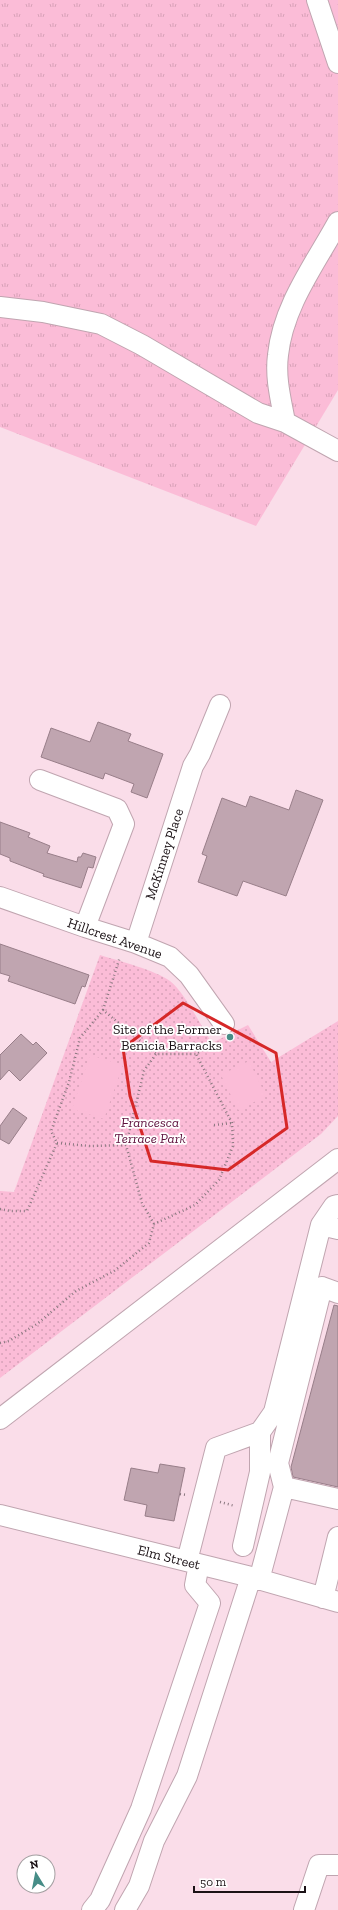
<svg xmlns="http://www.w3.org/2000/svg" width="338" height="1910" font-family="'Zilla Slab',serif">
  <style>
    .grass { fill: url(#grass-tufts) }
    .park { fill: url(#park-dots) }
    .pitch { fill: #fbbcd7 }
    .building { fill: #c0a5b0; stroke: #987e89 }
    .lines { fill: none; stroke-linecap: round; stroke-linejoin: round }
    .minor-casing { stroke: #c0a5b0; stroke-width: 22 }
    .path { stroke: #8b7880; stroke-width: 2.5; stroke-dasharray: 1 3; stroke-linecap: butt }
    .minor { stroke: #fff; stroke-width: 20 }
    .marked { fill: none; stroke: #d62828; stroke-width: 3; stroke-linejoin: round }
    .poi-dot { fill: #468d87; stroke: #fff; stroke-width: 1.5 }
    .labels { text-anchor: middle; stroke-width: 3.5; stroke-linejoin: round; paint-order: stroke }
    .street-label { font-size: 14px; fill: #1b1216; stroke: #fff }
    .poi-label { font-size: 14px; fill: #1b1216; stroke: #fff; text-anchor: end }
    .park-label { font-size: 14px; font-style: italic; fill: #5e103d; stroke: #fff }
  </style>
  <defs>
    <pattern id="grass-tufts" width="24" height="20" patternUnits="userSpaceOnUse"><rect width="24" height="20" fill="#fbbcd7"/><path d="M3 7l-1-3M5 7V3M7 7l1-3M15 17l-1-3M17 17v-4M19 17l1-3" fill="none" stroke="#d7a1b8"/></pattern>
    <pattern id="park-dots" width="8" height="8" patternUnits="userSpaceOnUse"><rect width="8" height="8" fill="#fbbcd7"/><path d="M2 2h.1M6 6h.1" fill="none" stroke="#d7a1b8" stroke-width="1.8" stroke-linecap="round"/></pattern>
  </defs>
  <rect width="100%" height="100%" fill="#fadde9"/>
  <path class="grass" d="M 0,0 L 338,0 L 338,390 L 256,526 L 0,427 Z"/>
  <path class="park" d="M 100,955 C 119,961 155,970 170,981 C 185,993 201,1026 212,1043 L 248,1025 L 271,1062 L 338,1021 L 338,1116 L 321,1134 L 0,1378 L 0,1191 L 14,1192 Z"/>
  <path class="pitch" d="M 90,1055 L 123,1065 L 104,1119 L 72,1109 Z
    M 249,1061 L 266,1096 L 238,1110 L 221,1075 Z"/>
  <path class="building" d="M 98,722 L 131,734 L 128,741 L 163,754 L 147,798 L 131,792 L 134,784 L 105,773 L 103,779 L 41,757 L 51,728 L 90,742 Z
    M 296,790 L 323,800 L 286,896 L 243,881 L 237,896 L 198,882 L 207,856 L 202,854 L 222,798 L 246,807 L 250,796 L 289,810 Z
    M 0,822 L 30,833 L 28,837 L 50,846 L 47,853 L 77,862 L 78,857 L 81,857 L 83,853 L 96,857 L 93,868 L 88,867 L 81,888 L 43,876 L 44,874 L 10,861 L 10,858 L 0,854 Z
    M 0,944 L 89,975 L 85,987 L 82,986 L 75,1004 L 8,981 L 10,976 L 0,973 Z
    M 21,1034 L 33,1045 L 36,1042 L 47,1053 L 20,1081 L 9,1070 L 0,1080 L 0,1055 Z
    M 13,1108 L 27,1118 L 9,1144 L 0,1139 L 0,1126 Z
    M 334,1305 L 338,1306 L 338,1487 L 293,1477 L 291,1467 Z
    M 160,1464 L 185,1468 L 174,1521 L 145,1516 L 147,1505 L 124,1500 L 131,1468 L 158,1473 Z"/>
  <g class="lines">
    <g class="minor-casing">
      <path id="minor" d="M 317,0 L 338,63
        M 0,307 L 43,312 L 101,324 L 142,345 L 258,413 L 285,422 L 338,451
        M 285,422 C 281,400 275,378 278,355 C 283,306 315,264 338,222
        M 40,780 L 117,809 L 124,824 L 85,927
        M 0,897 L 85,927 L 136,943 L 170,957 L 189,975 L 224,1024
        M 136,943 L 193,766 L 200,754 L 220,705
        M 321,1225 L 334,1206 L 338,1205
        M 0,1419 L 338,1159
        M 284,1487 L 338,1499
        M 0,1515 L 251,1577 L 338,1602
        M 243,1546 L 260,1472 L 260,1432
        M 187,1561 L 216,1448 L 260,1432 L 274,1412 L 321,1225 L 338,1229
        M 259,1580 L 284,1487 L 278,1463 L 322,1287 L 338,1293
        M 323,1598 L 338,1537
        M 92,1910 L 100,1900 L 141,1809 L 210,1603 L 195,1585 L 199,1564
        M 125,1910 L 139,1886 L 154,1841 L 187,1776 L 251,1577
        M 304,1910 L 319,1865 L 338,1865"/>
    </g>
    <path class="path" d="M 103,1010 L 120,957
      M 214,1125 L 232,1123
      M 57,1143 L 90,1146 L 126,1145
      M 0,1209 L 10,1211 L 27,1211 L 57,1143 L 51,1131 L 69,1082 L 80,1038 L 103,1010 L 156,1054 L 196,1054 L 210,1045
      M 154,1224 L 142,1203 L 126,1145 L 144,1071 L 156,1054
      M 0,1343 L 9,1341 L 37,1324 L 76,1291 L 114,1271 L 149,1243 L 154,1224 L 195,1205 L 219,1180 L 233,1146 L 232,1123 L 196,1054
      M 180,1494 L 187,1495
      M 220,1502 L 235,1506"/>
    <use href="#minor" class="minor"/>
  </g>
  <path class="marked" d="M 183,1003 L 276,1053 L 287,1128 L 228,1170 L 151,1161 L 130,1096 L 123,1048 Z"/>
  <circle class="poi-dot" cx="230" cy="1037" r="4"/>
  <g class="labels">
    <g class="street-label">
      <text transform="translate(164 854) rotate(-72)" y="5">McKinney Place</text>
      <text transform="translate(115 938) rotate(19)" y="5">Hillcrest Avenue</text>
      <text transform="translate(169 1557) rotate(14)" y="5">Elm Street</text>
    </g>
    <g class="poi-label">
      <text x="222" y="1034">Site of the Former<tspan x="222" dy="16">Benicia Barracks</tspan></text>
    </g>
    <g class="park-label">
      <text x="150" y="1127">Francesca<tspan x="150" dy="16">Terrace Park</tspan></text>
    </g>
  </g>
  <g transform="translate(36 1874) rotate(350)"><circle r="19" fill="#ffffff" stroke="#a4a0a2"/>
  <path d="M0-3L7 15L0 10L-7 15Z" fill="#468d87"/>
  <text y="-6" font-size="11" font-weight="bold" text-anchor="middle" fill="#1b1216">N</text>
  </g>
  <path d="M194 1886v6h111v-6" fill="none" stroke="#1b1216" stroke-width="2"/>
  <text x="200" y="1886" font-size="12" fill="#1b1216" stroke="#ffffff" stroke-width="3" paint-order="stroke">50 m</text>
</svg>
